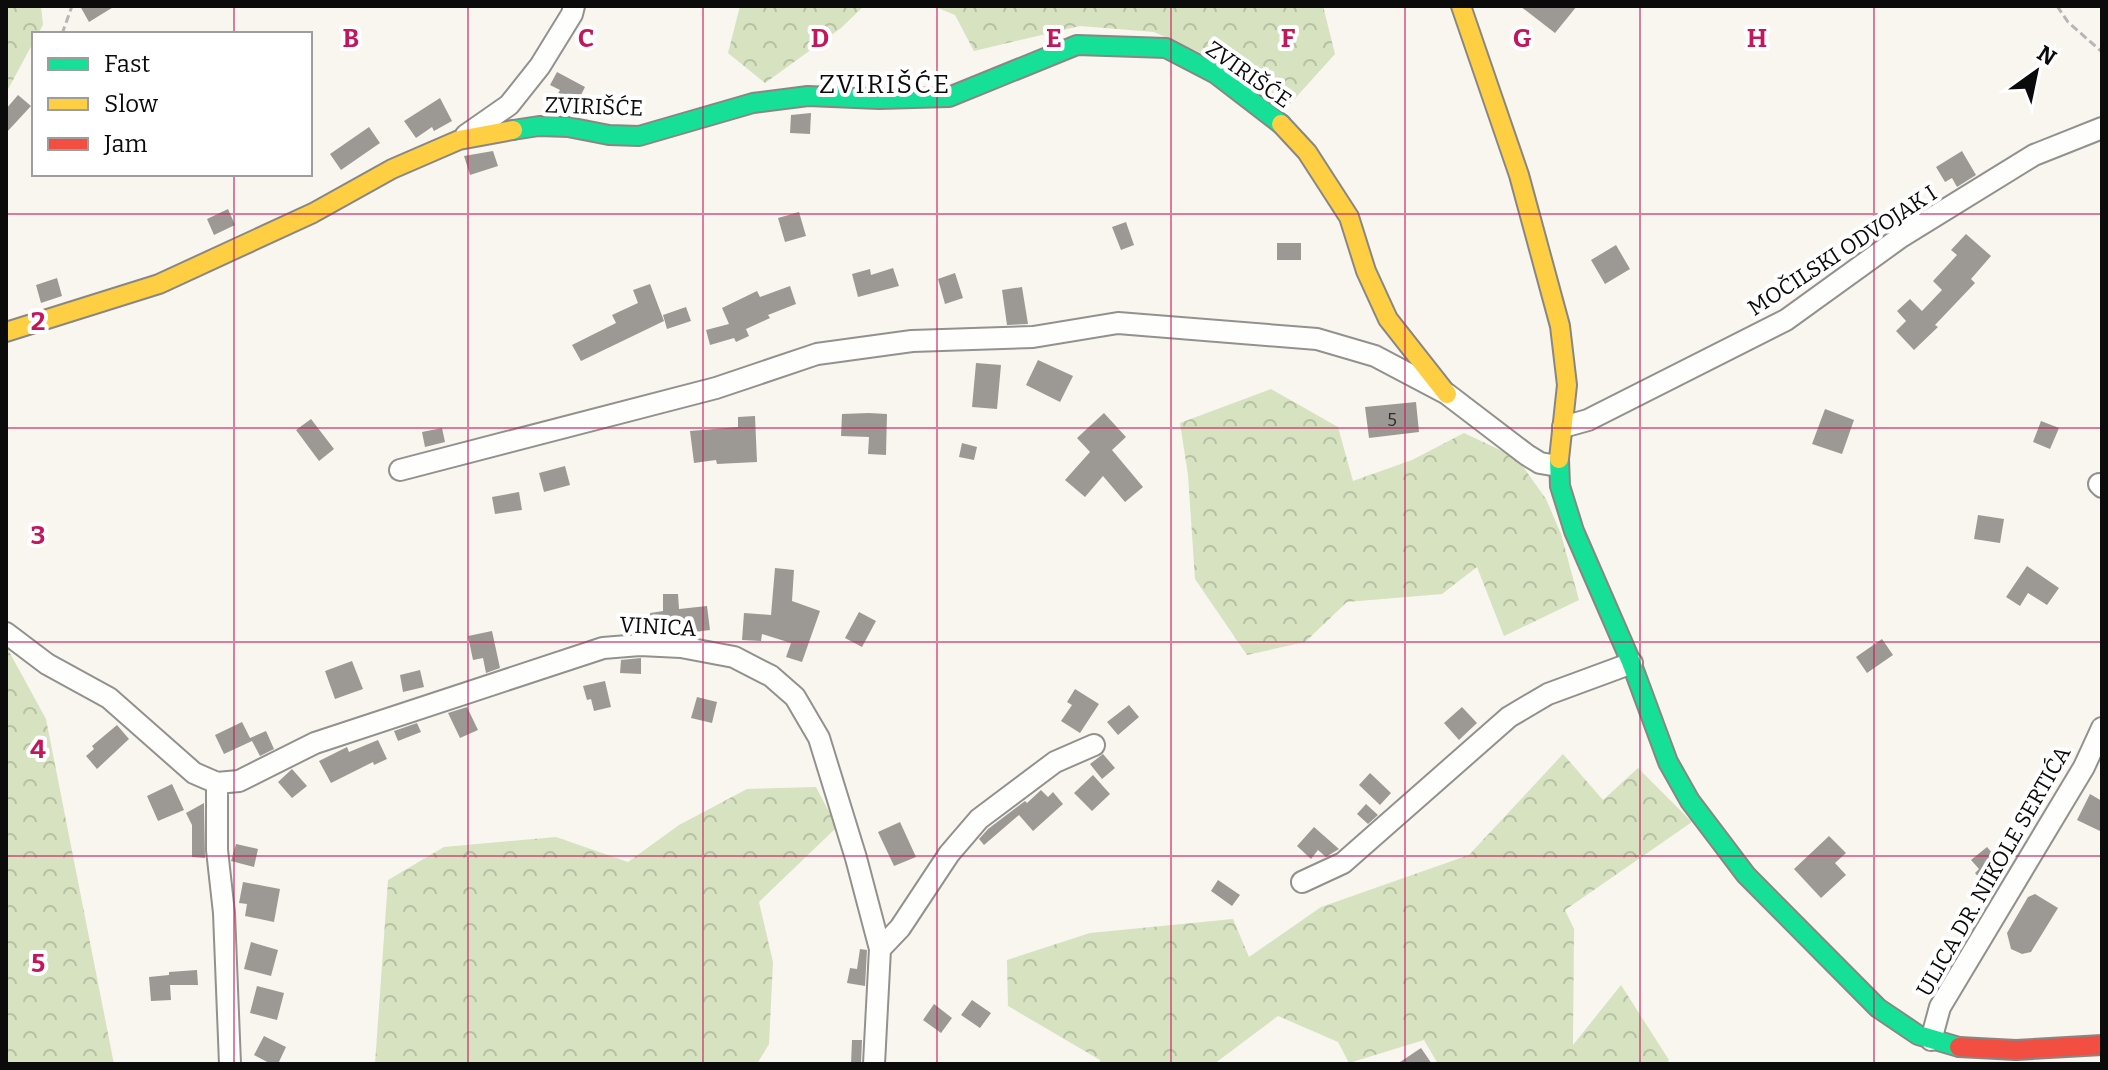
<svg xmlns="http://www.w3.org/2000/svg" width="2108" height="1070" font-family="Bitter,serif">
  <style>
    .forest { fill: url(#forest-crowns) }
    .building { fill: #9c9995 }
    .lines { fill: none; stroke-linecap: round; stroke-linejoin: round }
    .street-casing { stroke: #92918e; stroke-width: 24 }
    .fast-casing { stroke: #898784; stroke-width: 22 }
    .slow-casing { stroke: #898784; stroke-width: 22 }
    .jam-casing { stroke: #898784; stroke-width: 22 }
    .path { stroke: #b7b6b5; stroke-width: 3; stroke-dasharray: 8 4; stroke-linecap: butt }
    .street { stroke: #fefefd; stroke-width: 20 }
    .fast { stroke: #16e098; stroke-width: 18 }
    .slow { stroke: #ffcf43; stroke-width: 18 }
    .jam { stroke: #f24e42; stroke-width: 18 }
    .grid { fill: none; stroke: #c2185b; stroke-width: 2; stroke-opacity: 0.55 }
    .labels { text-anchor: middle; stroke-width: 8; stroke-linejoin: round; paint-order: stroke }
    .number-label { font-size: 18px; fill: #2f2e2e }
    .street-label { font-size: 22px; fill: #0b0b0b; stroke: #fff }
    .quarter-label { font-size: 26px; letter-spacing: 2px; fill: #0b0b0b; stroke: #fff }
    .grid-label { font-size: 26px; text-anchor: middle; font-weight: bold; fill: #c2185b; stroke: #fff; stroke-width: 8; stroke-linejoin: round; paint-order: stroke }
  </style>
  <defs>
    <pattern id="forest-crowns" width="20" height="18" patternUnits="userSpaceOnUse" patternTransform="scale(2)"><rect width="20" height="18" fill="#d6e2c0"/><path d="M2 6a3 3 0 1 1 6 0M12 15a3 3 0 1 1 6 0" fill="none" stroke="#b6c1a4"/></pattern>
  </defs>
  <rect width="100%" height="100%" fill="#f9f6ef"/>
  <path class="forest" d="M 6,6 L 41,6 L 43,25 L 38,34 L 34,34 L 34,41 L 6,93 Z
    M 740,6 L 864,6 L 841,28 L 765,83 L 728,53 Z
    M 933,6 L 1323,6 L 1335,54 L 1280,115 L 1221,62 L 1154,32 L 1080,26 L 974,51 L 955,15 Z
    M 1271,389 L 1338,427 L 1353,481 L 1412,460 L 1464,433 L 1517,458 L 1546,499 L 1561,534 L 1579,600 L 1504,636 L 1477,567 L 1442,594 L 1347,602 L 1305,642 L 1247,655 L 1195,579 L 1188,475 L 1180,423 Z
    M 6,646 L 46,719 L 114,1064 L 6,1064 Z
    M 1563,754 L 1603,800 L 1638,768 L 1692,822 L 1565,910 L 1574,929 L 1573,1045 L 1621,985 L 1669,1060 L 1667,1064 L 1438,1064 L 1424,1040 L 1349,1063 L 1338,1042 L 1278,1016 L 1214,1064 L 1100,1064 L 1100,1060 L 1008,1006 L 1007,960 L 1090,933 L 1233,919 L 1249,957 L 1321,907 L 1469,855 Z
    M 816,787 L 837,827 L 759,902 L 773,962 L 769,1044 L 757,1064 L 375,1064 L 388,880 L 444,847 L 556,837 L 628,862 L 679,825 L 747,789 Z"/>
  <path class="building" d="M 80,6 L 115,6 L 89,22 Z
    M 1520,6 L 1577,6 L 1555,33 Z
    M 557,72 L 585,87 L 575,107 L 556,97 L 560,90 L 550,85 Z
    M 18,95 L 31,106 L 6,133 L 6,109 Z
    M 440,98 L 452,121 L 434,131 L 432,127 L 416,138 L 404,121 Z
    M 811,113 L 810,134 L 790,133 L 791,115 Z
    M 369,127 L 380,143 L 341,170 L 330,154 Z
    M 493,151 L 498,166 L 470,175 L 464,156 Z
    M 1962,151 L 1976,175 L 1957,187 L 1952,178 L 1945,182 L 1936,167 Z
    M 228,209 L 235,225 L 214,235 L 207,219 Z
    M 799,212 L 806,236 L 785,242 L 778,218 Z
    M 1126,222 L 1134,245 L 1121,250 L 1112,227 Z
    M 1966,234 L 1991,256 L 1971,279 L 1975,283 L 1935,325 L 1938,327 L 1914,350 L 1896,331 L 1906,321 L 1897,311 L 1910,299 L 1922,311 L 1942,290 L 1933,281 L 1957,255 L 1951,250 Z
    M 1277,243 L 1301,243 L 1301,260 L 1277,260 Z
    M 1616,245 L 1630,269 L 1605,284 L 1591,260 Z
    M 893,268 L 899,286 L 858,297 L 852,274 L 870,269 L 871,275 Z
    M 955,273 L 963,298 L 945,304 L 938,279 Z
    M 57,278 L 62,296 L 41,303 L 36,285 Z
    M 650,284 L 664,321 L 581,361 L 572,345 L 616,323 L 612,315 L 638,303 L 633,290 Z
    M 790,286 L 796,304 L 768,315 L 770,318 L 746,329 L 749,336 L 736,342 L 734,338 L 710,345 L 706,330 L 729,324 L 722,308 L 757,291 L 760,297 Z
    M 1022,287 L 1028,324 L 1007,325 L 1002,290 Z
    M 686,307 L 691,321 L 667,329 L 663,315 Z
    M 1038,360 L 1073,376 L 1060,402 L 1026,385 Z
    M 976,363 L 1001,365 L 997,409 L 972,407 Z
    M 1416,402 L 1419,432 L 1369,438 L 1365,407 Z
    M 1825,409 L 1854,420 L 1842,454 L 1812,444 Z
    M 869,413 L 887,414 L 886,455 L 868,454 L 869,437 L 841,436 L 842,414 Z
    M 1104,413 L 1126,437 L 1112,450 L 1143,487 L 1125,502 L 1103,476 L 1085,497 L 1065,480 L 1090,452 L 1077,438 Z
    M 755,416 L 757,462 L 717,464 L 716,460 L 694,463 L 690,431 L 738,427 L 738,417 Z
    M 311,419 L 334,449 L 319,461 L 296,430 Z
    M 2041,421 L 2059,428 L 2050,449 L 2033,442 Z
    M 442,428 L 445,442 L 425,447 L 422,432 Z
    M 962,443 L 977,447 L 974,460 L 959,457 Z
    M 565,466 L 570,485 L 544,492 L 539,473 Z
    M 519,492 L 522,510 L 495,514 L 492,497 Z
    M 1978,515 L 2004,519 L 2000,543 L 1974,539 Z
    M 2027,566 L 2059,588 L 2047,605 L 2028,593 L 2020,606 L 2006,597 Z
    M 775,568 L 794,570 L 792,601 L 820,611 L 802,662 L 786,657 L 791,643 L 762,634 L 761,641 L 742,640 L 744,613 L 771,615 Z
    M 663,594 L 678,594 L 679,609 L 707,606 L 710,630 L 695,632 L 693,621 L 651,623 L 650,613 L 663,611 Z
    M 859,612 L 876,621 L 862,647 L 845,638 Z
    M 492,631 L 500,668 L 486,673 L 483,658 L 473,660 L 468,636 Z
    M 1882,639 L 1893,655 L 1867,673 L 1856,657 Z
    M 641,658 L 641,674 L 620,673 L 621,660 Z
    M 352,661 L 363,689 L 335,699 L 325,671 Z
    M 420,670 L 424,687 L 403,692 L 400,675 Z
    M 605,681 L 611,707 L 594,711 L 591,699 L 587,700 L 583,686 Z
    M 1075,689 L 1099,704 L 1080,733 L 1061,721 L 1072,705 L 1067,702 Z
    M 697,697 L 717,702 L 712,723 L 691,718 Z
    M 1129,705 L 1139,717 L 1118,735 L 1107,722 Z
    M 467,707 L 478,730 L 460,738 L 448,713 Z
    M 1462,707 L 1477,723 L 1459,740 L 1444,723 Z
    M 242,722 L 250,738 L 266,731 L 274,749 L 260,756 L 252,741 L 224,754 L 215,735 Z
    M 417,723 L 421,732 L 398,741 L 394,731 Z
    M 117,725 L 129,739 L 97,769 L 86,756 L 94,749 L 92,746 Z
    M 378,740 L 387,759 L 374,765 L 373,762 L 331,783 L 319,761 L 347,747 L 349,752 Z
    M 1103,754 L 1115,768 L 1102,779 L 1090,764 Z
    M 292,769 L 307,786 L 292,798 L 278,782 Z
    M 1370,773 L 1391,793 L 1380,805 L 1359,785 Z
    M 1093,775 L 1110,794 L 1092,811 L 1074,793 Z
    M 172,784 L 184,810 L 158,821 L 147,796 Z
    M 1041,790 L 1048,797 L 1053,792 L 1063,804 L 1033,831 L 1019,815 L 984,845 L 979,839 L 988,829 L 1025,801 L 1027,803 Z
    M 2090,794 L 2102,801 L 2102,832 L 2077,820 Z
    M 204,803 L 205,858 L 192,857 L 192,825 L 186,813 Z
    M 1366,804 L 1378,815 L 1368,824 L 1357,814 Z
    M 900,822 L 916,857 L 894,866 L 878,832 Z
    M 1314,827 L 1339,849 L 1326,857 L 1318,850 L 1311,859 L 1297,846 Z
    M 1829,836 L 1846,853 L 1835,863 L 1846,875 L 1821,898 L 1794,869 Z
    M 236,844 L 258,849 L 254,867 L 231,861 Z
    M 1987,847 L 2006,869 L 1986,886 L 1975,873 L 1979,869 L 1971,860 Z
    M 1218,880 L 1240,895 L 1232,906 L 1211,891 Z
    M 243,882 L 280,889 L 274,922 L 245,916 L 247,904 L 239,903 Z
    M 2035,894 L 2058,908 L 2031,952 L 2022,954 L 2011,949 L 2007,933 L 2028,897 Z
    M 251,942 L 278,950 L 271,976 L 244,969 Z
    M 860,949 L 867,950 L 865,986 L 847,983 L 850,968 L 857,969 Z
    M 197,970 L 198,985 L 170,985 L 171,1000 L 151,1001 L 149,977 L 169,975 L 169,972 Z
    M 257,986 L 284,993 L 277,1020 L 250,1013 Z
    M 972,1000 L 991,1013 L 980,1028 L 961,1015 Z
    M 934,1004 L 952,1018 L 941,1033 L 923,1020 Z
    M 264,1036 L 286,1047 L 278,1064 L 271,1064 L 254,1055 Z
    M 852,1040 L 862,1040 L 861,1064 L 851,1064 Z
    M 1421,1048 L 1432,1064 L 1397,1064 Z"/>
  <g class="lines">
    <g class="street-casing">
      <path id="street" d="M 466,135 L 509,105 L 540,66 L 572,14 L 574,6
        M 1563,427 L 1588,420 L 1786,320 L 1901,237 L 2034,155 L 2102,128
        M 400,470 L 716,388 L 817,354 L 912,341 L 1033,337 L 1118,323 L 1317,339 L 1375,356 L 1447,394 L 1527,455 L 1540,463 L 1558,466
        M 2099,484 L 2102,487
        M 6,633 L 47,664 L 109,698 L 194,773 L 217,783 L 239,781 L 315,743 L 603,648 L 640,645 L 681,647 L 734,657 L 771,676 L 795,697 L 819,738 L 856,858 L 880,949 L 874,1064
        M 217,783 L 217,850 L 224,913 L 230,1064
        M 1302,882 L 1343,863 L 1509,717 L 1548,694 L 1632,663
        M 880,949 L 900,928 L 949,854 L 979,819 L 1055,762 L 1094,745
        M 1931,1040 L 1940,1007 L 2084,767 L 2102,728"/>
    </g>
    <g class="fast-casing">
      <path id="fast" d="M 513,130 L 539,126 L 568,127 L 609,135 L 639,136 L 753,103 L 808,96 L 879,99 L 949,97 L 1077,45 L 1166,48 L 1216,74 L 1281,124
        M 1559,459 L 1560,486 L 1574,531 L 1631,662 L 1668,762 L 1690,801 L 1746,875 L 1878,1008 L 1918,1035 L 1959,1047"/>
    </g>
    <g class="slow-casing">
      <path id="slow" d="M 1461,6 L 1519,175 L 1560,326 L 1567,385 L 1559,459
        M 1281,124 L 1307,152 L 1349,217 L 1366,271 L 1388,319 L 1447,394
        M 6,332 L 159,284 L 313,213 L 392,169 L 459,140 L 513,130"/>
    </g>
    <g class="jam-casing">
      <path id="jam" d="M 1959,1047 L 2016,1050 L 2102,1045"/>
    </g>
    <path class="path" d="M 2057,6 L 2068,22 L 2102,52
      M 62,34 L 72,6"/>
    <use href="#street" class="street"/>
    <use href="#fast" class="fast"/>
    <use href="#slow" class="slow"/>
    <use href="#jam" class="jam"/>
  </g>
  <path class="grid" d="M 234,6 L 234,34M 468,6 L 468,1064M 703,6 L 703,1064M 937,6 L 937,1064M 1171,6 L 1171,1064M 1405,6 L 1405,1064M 1640,6 L 1640,1064M 1874,6 L 1874,1064M 234,174 L 234,1064M 6,214 L 2102,214M 6,428 L 2102,428M 6,642 L 2102,642M 6,856 L 2102,856"/>
  <g class="labels">
    <g class="number-label">
      <text x="1392" y="426">5</text>
    </g>
    <g class="street-label">
      <text transform="translate(1249 74) rotate(35)" y="8">ZVIRIŠĆE</text>
      <text transform="translate(594 106) rotate(2)" y="8">ZVIRIŠĆE</text>
      <text transform="translate(1842 250) rotate(-33)" y="8">MOČILSKI ODVOJAK I</text>
      <text transform="translate(658 626) rotate(3)" y="8">VINICA</text>
      <text transform="translate(1993 871) rotate(-60)" y="8">ULICA DR. NIKOLE SERTIĆA</text>
    </g>
    <g class="quarter-label">
      <text x="885" y="93">ZVIRIŠĆE</text>
    </g>
  </g>
  <g class="grid-label">
    <text x="351" y="47">B</text>
    <text x="586" y="47">C</text>
    <text x="820" y="47">D</text>
    <text x="1054" y="47">E</text>
    <text x="1288" y="47">F</text>
    <text x="1522" y="47">G</text>
    <text x="1757" y="47">H</text>
    <text x="38" y="330">2</text>
    <text x="38" y="544">3</text>
    <text x="38" y="758">4</text>
    <text x="38" y="972">5</text>
  </g>
  <rect width="2108" height="1070" fill="none" stroke="#0b0b0b" stroke-width="16"/>
  <rect x="32" y="32" width="280" height="144" fill="#ffffff" stroke="#9d9d9d" stroke-width="2"/>
  <rect x="48" y="58" width="40" height="12" fill="#16e098" stroke="#9d9d9d" stroke-width="2"/>
  <text x="104" y="72" font-size="24" fill="#0b0b0b">Fast</text>
  <rect x="48" y="98" width="40" height="12" fill="#ffcf43" stroke="#9d9d9d" stroke-width="2"/>
  <text x="104" y="112" font-size="24" fill="#0b0b0b">Slow</text>
  <rect x="48" y="138" width="40" height="12" fill="#f24e42" stroke="#9d9d9d" stroke-width="2"/>
  <text x="104" y="152" font-size="24" fill="#0b0b0b">Jam</text>
  <g transform="translate(2036 72) rotate(33)" stroke="#ffffff" stroke-width="6" paint-order="stroke">
  <path d="M0-6L14 30L0 20L-14 30Z" fill="#0b0b0b"/>
  <text y="-12" font-size="22" font-weight="bold" text-anchor="middle" fill="#0b0b0b">N</text>
  </g>
</svg>
